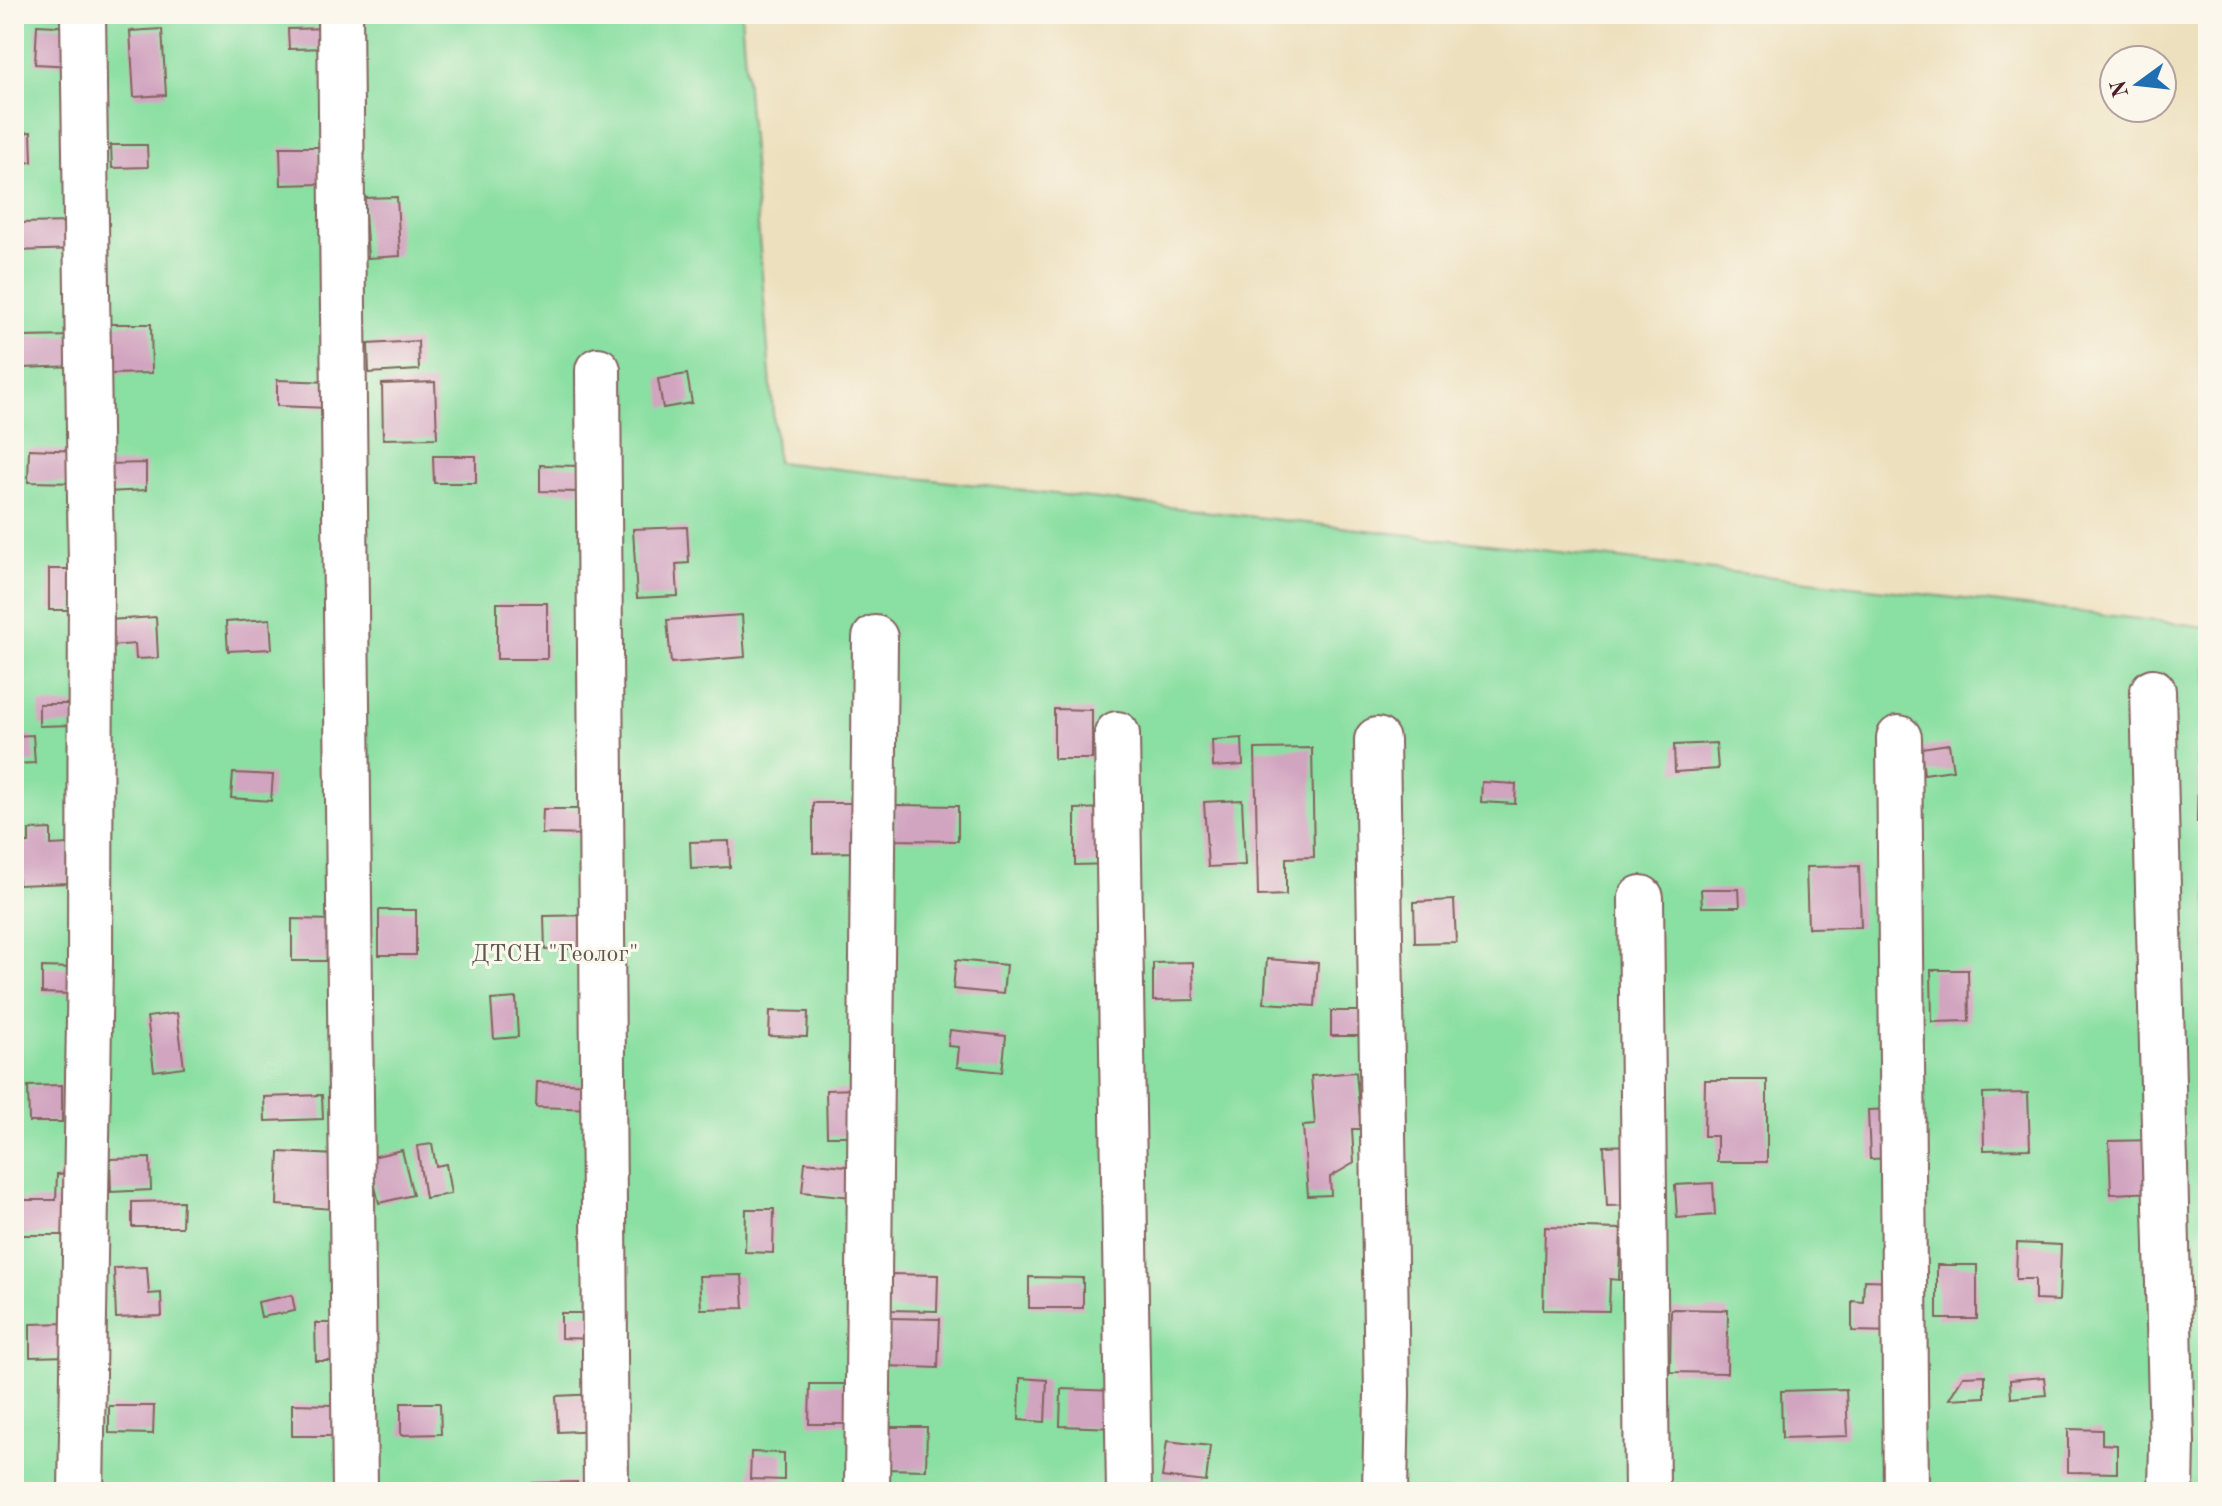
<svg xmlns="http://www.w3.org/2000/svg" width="2222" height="1506" font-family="'Old Standard TT',serif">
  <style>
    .green { fill: #8adfa2; stroke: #6a7f66; stroke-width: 2 }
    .building { fill: #d1a4c0 }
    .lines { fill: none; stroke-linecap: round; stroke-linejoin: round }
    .minor-casing { stroke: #83635e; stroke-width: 48 }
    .minor { stroke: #fff; stroke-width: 44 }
    .labels { text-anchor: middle; stroke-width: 6; stroke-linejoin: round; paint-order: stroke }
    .park-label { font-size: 24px; fill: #5d594f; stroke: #fbf7ec }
  </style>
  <rect width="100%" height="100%" fill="#fbf7ec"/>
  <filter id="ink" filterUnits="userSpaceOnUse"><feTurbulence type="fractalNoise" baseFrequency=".0125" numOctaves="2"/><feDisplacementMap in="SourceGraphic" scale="16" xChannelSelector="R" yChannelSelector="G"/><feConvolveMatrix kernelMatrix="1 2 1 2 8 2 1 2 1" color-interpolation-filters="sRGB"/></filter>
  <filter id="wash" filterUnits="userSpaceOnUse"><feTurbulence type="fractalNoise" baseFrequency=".006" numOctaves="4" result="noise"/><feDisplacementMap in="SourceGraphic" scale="32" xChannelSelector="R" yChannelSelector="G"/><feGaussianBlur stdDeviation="1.8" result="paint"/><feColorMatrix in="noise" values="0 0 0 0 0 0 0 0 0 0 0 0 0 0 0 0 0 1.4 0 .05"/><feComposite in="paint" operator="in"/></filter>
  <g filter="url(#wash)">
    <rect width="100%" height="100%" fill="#ede0be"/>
    <path class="green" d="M 14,14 L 741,14 L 777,462 L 2208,627 L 2208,1492 L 14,1492 Z"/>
    <g id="blocks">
      <path class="building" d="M 37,25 L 76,27 L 74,66 L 35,64 Z
        M 332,28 L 332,48 L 289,49 L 288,29 Z
        M 162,29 L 166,95 L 134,97 L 130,31 Z
        M 31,132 L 32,162 L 14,163 L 14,133 Z
        M 111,145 L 147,145 L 148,167 L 112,168 Z
        M 280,147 L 319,147 L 320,184 L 281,185 Z
        M 397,197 L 400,256 L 368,258 L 364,198 Z
        M 77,222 L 78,249 L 14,251 L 14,223 Z
        M 109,324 L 151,324 L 152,373 L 110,374 Z
        M 76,336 L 76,366 L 22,368 L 22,337 Z
        M 418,341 L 419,370 L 369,373 L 368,344 Z
        M 687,374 L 692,403 L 663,408 L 658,379 Z
        M 277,380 L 330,382 L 329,408 L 277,406 Z
        M 435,382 L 437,438 L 383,439 L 382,384 Z
        M 29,449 L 79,451 L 79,483 L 28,482 Z
        M 433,456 L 476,456 L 476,483 L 434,483 Z
        M 146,463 L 146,490 L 107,492 L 107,464 Z
        M 540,465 L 580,466 L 579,492 L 540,491 Z
        M 687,527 L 689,563 L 676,564 L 678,596 L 637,598 L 633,529 Z
        M 49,569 L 75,569 L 74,610 L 49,610 Z
        M 497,603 L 547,603 L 547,659 L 497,659 Z
        M 742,615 L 745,657 L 671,663 L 667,620 Z
        M 156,617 L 158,658 L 136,659 L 135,644 L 110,646 L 108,620 Z
        M 270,619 L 272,649 L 228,651 L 226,622 Z
        M 39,704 L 75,704 L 75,725 L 39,726 Z
        M 1054,709 L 1092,710 L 1092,759 L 1054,759 Z
        M 2199,734 L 2208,734 L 2208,822 L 2197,822 Z
        M 33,735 L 35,763 L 14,764 L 14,736 Z
        M 1242,738 L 1243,765 L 1213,767 L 1212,740 Z
        M 1716,743 L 1718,769 L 1675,772 L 1674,745 Z
        M 1949,744 L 1953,770 L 1924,774 L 1921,748 Z
        M 1312,748 L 1314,857 L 1286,858 L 1286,895 L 1258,896 L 1255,749 Z
        M 233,773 L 273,775 L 271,801 L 231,798 Z
        M 1482,782 L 1516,784 L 1515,804 L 1481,802 Z
        M 1242,800 L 1245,865 L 1208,867 L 1204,802 Z
        M 813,803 L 859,803 L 859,852 L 813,853 Z
        M 895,805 L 958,806 L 958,841 L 894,840 Z
        M 1112,808 L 1113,864 L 1075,865 L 1075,809 Z
        M 543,809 L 590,809 L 591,835 L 542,834 Z
        M 51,829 L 51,845 L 69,844 L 70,883 L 18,885 L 17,843 L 29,843 L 29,830 Z
        M 729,841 L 730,867 L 691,869 L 690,842 Z
        M 1859,866 L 1861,927 L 1808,928 L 1806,867 Z
        M 1701,889 L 1739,889 L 1740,907 L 1702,907 Z
        M 1454,900 L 1456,942 L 1415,943 L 1414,902 Z
        M 379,910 L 416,910 L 416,955 L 379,955 Z
        M 596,915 L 597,948 L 545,950 L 544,916 Z
        M 292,919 L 333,920 L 333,961 L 292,961 Z
        M 1267,959 L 1318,963 L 1315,1006 L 1264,1003 Z
        M 956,960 L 1006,965 L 1003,994 L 953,989 Z
        M 1193,962 L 1194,1000 L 1153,1001 L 1153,963 Z
        M 42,967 L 73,968 L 72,994 L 42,993 Z
        M 1931,970 L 1968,970 L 1969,1021 L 1932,1022 Z
        M 516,998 L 518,1037 L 494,1039 L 491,1000 Z
        M 770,1011 L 808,1012 L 807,1037 L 769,1036 Z
        M 1331,1011 L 1372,1011 L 1373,1036 L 1331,1036 Z
        M 177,1013 L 184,1067 L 154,1071 L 147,1017 Z
        M 950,1030 L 1006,1036 L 1002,1072 L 957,1067 L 959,1047 L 948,1046 Z
        M 1356,1072 L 1361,1129 L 1352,1129 L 1354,1163 L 1330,1177 L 1331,1195 L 1308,1196 L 1303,1126 L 1315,1125 L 1311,1076 Z
        M 1705,1080 L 1767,1080 L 1767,1162 L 1717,1162 L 1717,1136 L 1704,1136 Z
        M 537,1082 L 596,1084 L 595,1109 L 536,1107 Z
        M 62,1085 L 62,1122 L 29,1122 L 28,1086 Z
        M 857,1089 L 857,1136 L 827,1136 L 826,1090 Z
        M 2028,1093 L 2030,1149 L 1984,1150 L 1983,1094 Z
        M 322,1095 L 323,1119 L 265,1121 L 264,1097 Z
        M 1894,1109 L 1895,1158 L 1870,1159 L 1868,1110 Z
        M 2154,1140 L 2157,1192 L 2111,1194 L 2109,1141 Z
        M 432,1144 L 436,1166 L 446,1164 L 451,1194 L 425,1198 L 417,1146 Z
        M 1633,1145 L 1636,1205 L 1607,1206 L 1604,1146 Z
        M 402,1150 L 413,1195 L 379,1203 L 368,1158 Z
        M 279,1152 L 336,1155 L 333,1209 L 277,1205 Z
        M 150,1158 L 151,1190 L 111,1192 L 110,1159 Z
        M 805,1162 L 855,1167 L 852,1197 L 802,1192 Z
        M 73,1173 L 73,1235 L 14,1235 L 14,1200 L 56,1200 L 57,1174 Z
        M 1713,1183 L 1715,1215 L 1677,1218 L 1675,1185 Z
        M 183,1201 L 182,1227 L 132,1227 L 132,1202 Z
        M 746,1209 L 774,1209 L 773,1253 L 745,1252 Z
        M 1545,1227 L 1621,1229 L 1619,1280 L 1610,1279 L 1609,1311 L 1543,1310 Z
        M 2017,1243 L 2061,1245 L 2059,1301 L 2035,1300 L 2035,1279 L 2016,1279 Z
        M 1937,1265 L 1977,1265 L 1977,1319 L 1937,1319 Z
        M 147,1267 L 149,1294 L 161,1293 L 162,1316 L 116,1318 L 114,1268 Z
        M 888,1274 L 938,1275 L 937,1311 L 887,1310 Z
        M 742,1275 L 744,1308 L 701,1309 L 699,1276 Z
        M 1029,1277 L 1083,1278 L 1083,1308 L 1029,1308 Z
        M 1864,1280 L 1899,1281 L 1898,1332 L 1852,1331 L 1852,1301 L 1863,1302 Z
        M 292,1295 L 295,1311 L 261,1317 L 258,1302 Z
        M 1671,1309 L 1728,1310 L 1727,1373 L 1670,1372 Z
        M 561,1313 L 597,1313 L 596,1339 L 561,1338 Z
        M 888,1318 L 940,1319 L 938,1368 L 887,1366 Z
        M 70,1323 L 71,1356 L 30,1357 L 30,1324 Z
        M 315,1323 L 337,1323 L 337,1361 L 316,1361 Z
        M 2204,1336 L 2208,1336 L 2208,1390 L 2204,1390 Z
        M 1985,1375 L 1985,1397 L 1949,1399 L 1963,1376 Z
        M 2044,1377 L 2046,1395 L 2011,1398 L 2010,1380 Z
        M 1020,1378 L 1047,1380 L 1045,1422 L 1019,1420 Z
        M 810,1384 L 858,1384 L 858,1424 L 809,1424 Z
        M 1061,1389 L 1117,1391 L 1116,1428 L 1060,1426 Z
        M 1846,1389 L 1848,1436 L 1782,1438 L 1781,1391 Z
        M 597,1394 L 599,1430 L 558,1432 L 556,1396 Z
        M 401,1403 L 440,1403 L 441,1434 L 401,1435 Z
        M 292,1404 L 334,1405 L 333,1436 L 292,1436 Z
        M 109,1406 L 154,1406 L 153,1434 L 109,1433 Z
        M 883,1427 L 927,1427 L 926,1470 L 883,1469 Z
        M 2068,1429 L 2102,1430 L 2102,1444 L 2117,1445 L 2117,1473 L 2068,1472 Z
        M 1167,1441 L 1210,1446 L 1206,1482 L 1162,1477 Z
        M 751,1452 L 784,1453 L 784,1480 L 750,1479 Z
        M 577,1482 L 577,1492 L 532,1492 L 532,1483 Z"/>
    </g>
  </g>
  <g filter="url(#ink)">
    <use href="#blocks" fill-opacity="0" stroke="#83635e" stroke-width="2"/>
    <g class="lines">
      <g class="minor-casing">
        <path id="minor" d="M 340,14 L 355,1492
          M 598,370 L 606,1492
          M 2153,691 L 2172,1442 L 2171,1492
          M 1117,734 L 1129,1492
          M 1899,738 L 1906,1492
          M 1377,740 L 1387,1394 L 1385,1492
          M 1641,898 L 1647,1492
          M 81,1492 L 90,962 L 91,567 L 83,14
          M 867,1492 L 875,638"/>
      </g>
      <use href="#minor" class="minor"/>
    </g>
  </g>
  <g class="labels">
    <g class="park-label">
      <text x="555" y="961">ДТСН "Геолог"</text>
    </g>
  </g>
  <rect width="2222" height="1506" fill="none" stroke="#fbf7ec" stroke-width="48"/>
  <g transform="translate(2138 84) rotate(255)"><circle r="38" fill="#fbf7ec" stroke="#b4a19f" stroke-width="2"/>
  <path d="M0-6L14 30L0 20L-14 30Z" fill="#1f6fb2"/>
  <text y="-12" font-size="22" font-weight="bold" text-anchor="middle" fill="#4a1f2b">N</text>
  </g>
</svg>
